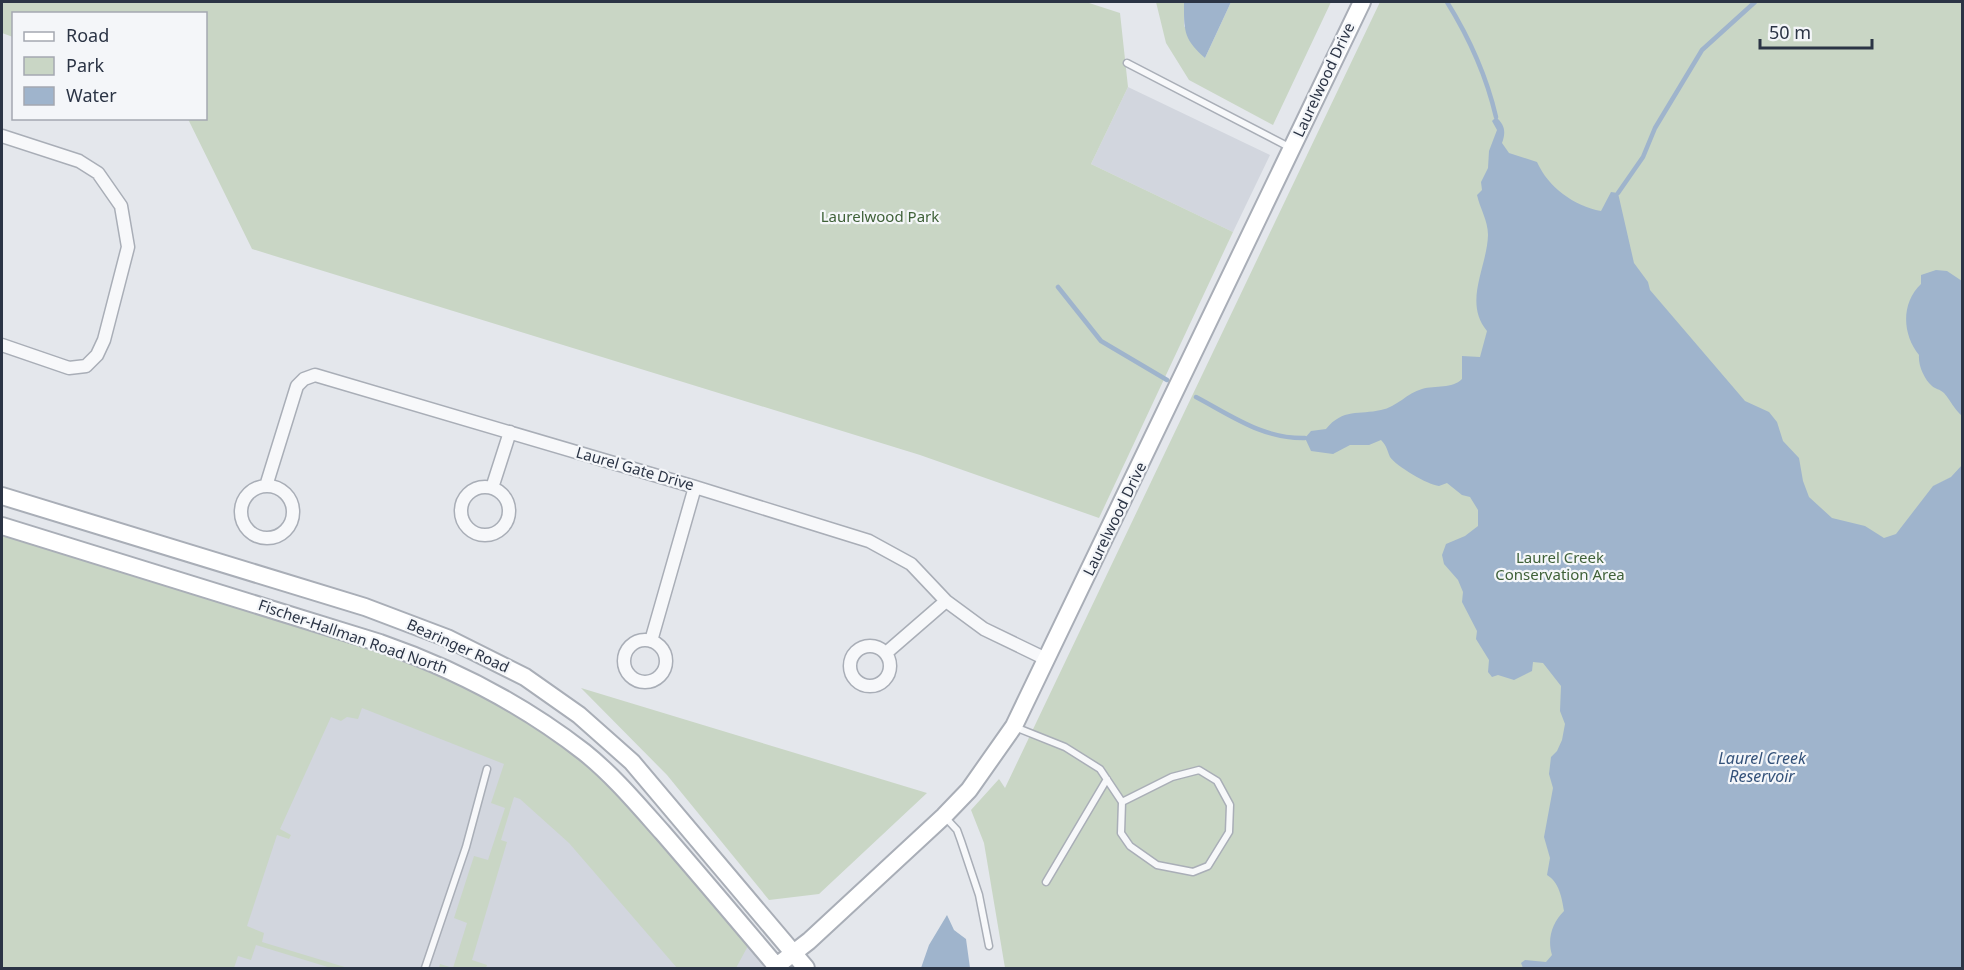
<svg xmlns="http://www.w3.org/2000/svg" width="1964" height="970" font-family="'Noto Sans',sans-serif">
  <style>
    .built { fill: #d2d6de }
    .green { fill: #c9d6c5 }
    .water { fill: #9fb4cc }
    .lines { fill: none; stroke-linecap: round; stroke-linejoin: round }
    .stream { stroke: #9fb4cc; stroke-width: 4.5 }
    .lane-casing { stroke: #a9aeb7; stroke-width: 9 }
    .street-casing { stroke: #a9aeb7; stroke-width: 15 }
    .secondary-casing { stroke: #a9aeb7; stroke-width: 20 }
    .lane { stroke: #f7f8fa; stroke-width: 6 }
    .street { stroke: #f7f8fa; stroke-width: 12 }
    .secondary { stroke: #fff; stroke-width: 16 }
    .labels { text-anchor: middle; stroke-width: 4.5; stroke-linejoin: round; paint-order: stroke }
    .street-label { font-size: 15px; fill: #2b3445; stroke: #f4f6f9 }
    .park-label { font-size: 15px; fill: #3f6138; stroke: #f4f6f9 }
    .water-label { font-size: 16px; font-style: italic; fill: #34527a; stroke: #f4f6f9 }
  </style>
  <rect width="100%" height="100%" fill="#e4e7ec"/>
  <path class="built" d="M 1128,87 L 1270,155 L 1233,232 L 1091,164 Z
    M 355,631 L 542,722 L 771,968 L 2,968 Z"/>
  <path class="green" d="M 2,2 L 1086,2 L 1120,13 L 1128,87 L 1091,164 L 1233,232 L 1099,518 L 920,455 L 252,249 L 188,119 L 206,118 L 206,14 L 14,14 L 13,37 L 2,33 Z
    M 1156,2 L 1184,2 L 1184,26 L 1205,58 L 1231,2 L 1331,2 L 1273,125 L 1189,80 L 1166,43 Z
    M 1380,2 L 1962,2 L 1962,968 L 1005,968 L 984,843 L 971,810 L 999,779 L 1005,788 Z
    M 2,528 L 477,680 L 610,777 L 749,944 L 736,968 L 677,968 L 569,843 L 520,799 L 514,797 L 501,840 L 507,842 L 472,960 L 487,965 L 486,968 L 439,968 L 440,964 L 453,968 L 467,923 L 454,918 L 474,856 L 488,860 L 505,808 L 491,803 L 504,764 L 362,708 L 358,719 L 347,717 L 341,721 L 331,717 L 280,829 L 291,835 L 289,839 L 277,835 L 247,926 L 264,933 L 262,942 L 348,968 L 331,968 L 256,945 L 251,960 L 238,956 L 234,968 L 2,968 Z
    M 581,688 L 927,793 L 819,894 L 769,900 L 667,775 Z"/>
  <path class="water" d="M 1184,2 L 1231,2 L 1205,58 C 1183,39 1184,30 1184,2 Z
    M 1496,117 C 1505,125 1506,132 1502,143 L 1509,153 L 1537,162 C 1548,187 1574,206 1601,211 L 1611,192 L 1618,193 L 1634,263 L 1648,282 L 1650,290 L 1745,401 L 1769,412 L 1777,422 L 1783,441 L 1799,458 L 1803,481 L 1809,497 L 1832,518 L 1865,526 L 1884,538 L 1896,534 L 1933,486 L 1951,477 L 1962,465 L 1962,968 L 1523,968 L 1521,963 L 1525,960 L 1546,962 L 1552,955 C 1547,939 1552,923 1564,911 C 1562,898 1559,882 1547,875 L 1550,858 L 1544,837 L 1553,788 L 1549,774 L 1551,757 L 1557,751 L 1562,740 L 1565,724 L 1560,711 L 1561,686 L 1543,663 L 1533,662 L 1532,671 L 1514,680 L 1498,675 L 1492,677 L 1488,672 L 1489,660 L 1476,639 L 1477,631 L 1462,602 L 1463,592 L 1458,580 L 1444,564 L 1442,555 L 1446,544 L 1465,536 L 1478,526 L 1478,510 L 1470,497 L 1462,495 L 1447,483 L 1439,486 C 1428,485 1396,466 1390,457 C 1387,450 1387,446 1381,440 L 1369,445 L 1350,445 L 1333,454 L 1311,451 L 1305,438 L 1311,431 L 1326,429 C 1343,408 1359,415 1381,410 C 1397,407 1407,393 1422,389 C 1436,385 1452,389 1462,379 L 1462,356 L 1480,357 L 1487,331 C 1463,302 1487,268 1488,235 C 1488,220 1480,209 1477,195 L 1482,190 L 1481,182 L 1488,168 L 1489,151 L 1497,130 L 1492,121 Z
    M 1936,270 L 1947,271 L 1962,281 L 1962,416 C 1954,409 1951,401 1944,393 C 1940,389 1935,389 1932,386 C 1924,379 1918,365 1919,355 C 1902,334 1901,303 1921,284 L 1921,275 Z
    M 947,915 L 954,930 L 966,939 L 970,968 L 921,968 L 929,945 Z"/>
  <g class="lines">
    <path class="stream" d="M 1447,2 C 1470,39 1486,74 1496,117
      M 1618,193 L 1643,157 L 1655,128 L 1702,50 L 1755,2
      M 1058,287 L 1101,341 L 1167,380
      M 1196,397 C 1232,416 1263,439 1305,438"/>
    <g class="lane-casing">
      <path id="lane" d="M 1127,63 L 1289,147
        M 1015,727 L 1065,747 L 1100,769 L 1122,802 L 1121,833 L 1130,846 L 1157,865 L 1193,872 L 1208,866 L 1229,832 L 1230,805 L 1217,781 L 1199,770 L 1172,777 L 1122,802
        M 944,816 L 957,830 L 961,841 L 979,895 L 989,946
        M 1046,882 L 1107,779
        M 425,968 L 466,847 L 487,769"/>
    </g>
    <g class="street-casing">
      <path id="street" d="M 2,136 L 79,161 L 98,173 L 121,206 L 128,247 L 104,340 L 97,355 L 86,366 L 69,368 L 2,345
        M241 512a26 26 0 1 1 52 0a26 26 0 1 1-52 0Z
        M 266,486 L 297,386 L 304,379 L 315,375 L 695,487 L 869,541 L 911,564 L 946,601 L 984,629 L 1046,659
        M461 511a24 24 0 1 1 48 0a24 24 0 1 1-48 0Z
        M 492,488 L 510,432
        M624 661a21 21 0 1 1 42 0a21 21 0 1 1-42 0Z
        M 651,641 L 695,487
        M850 666a20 20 0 1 1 40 0a20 20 0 1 1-40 0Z
        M 886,653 L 946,601"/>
    </g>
    <g class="secondary-casing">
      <path id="secondary" d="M 2,496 L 365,607 L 447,638 L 525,677 L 579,715 L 632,762 L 806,968
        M 2,526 L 380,643 C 455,669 521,703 584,752 C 614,776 638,805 663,833 C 702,878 740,923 778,968
        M 774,968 L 809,941 L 944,816 L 969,790 L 1014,726 L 1362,2"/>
    </g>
    <use href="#lane" class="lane"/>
    <use href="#street" class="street"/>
    <use href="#secondary" class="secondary"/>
  </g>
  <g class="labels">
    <g class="street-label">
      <text transform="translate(1324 80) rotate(-65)" y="5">Laurelwood Drive</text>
      <text transform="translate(635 469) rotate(16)" y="5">Laurel Gate Drive</text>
      <text transform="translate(1115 519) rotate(-64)" y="5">Laurelwood Drive</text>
      <text transform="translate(353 637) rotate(19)" y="5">Fischer-Hallman Road North</text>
      <text transform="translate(458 646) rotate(24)" y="5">Bearinger Road</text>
    </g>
    <g class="park-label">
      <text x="880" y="222">Laurelwood Park</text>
      <text x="1560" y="563">Laurel Creek<tspan x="1560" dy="17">Conservation Area</tspan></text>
    </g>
    <g class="water-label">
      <text x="1762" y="764">Laurel Creek<tspan x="1762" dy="18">Reservoir</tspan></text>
    </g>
  </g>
  <rect width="1964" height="970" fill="none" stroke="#2b3445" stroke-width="6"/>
  <rect x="12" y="12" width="195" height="108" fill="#f4f6f9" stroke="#a4a8b1" stroke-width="1.5"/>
  <rect x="24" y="32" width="30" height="9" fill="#ffffff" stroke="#a4a8b1" stroke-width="1.5"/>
  <text x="66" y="42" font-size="18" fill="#2b3445">Road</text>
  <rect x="24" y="57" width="30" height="18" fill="#c9d6c5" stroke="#a4a8b1" stroke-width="1.5"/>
  <text x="66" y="72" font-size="18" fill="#2b3445">Park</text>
  <rect x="24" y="87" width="30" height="18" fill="#9fb4cc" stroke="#a4a8b1" stroke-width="1.5"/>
  <text x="66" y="102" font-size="18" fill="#2b3445">Water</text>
  <path d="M1760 39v9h112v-9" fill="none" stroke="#2b3445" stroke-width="3"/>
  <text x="1769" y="39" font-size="18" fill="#2b3445" stroke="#f4f6f9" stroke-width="4.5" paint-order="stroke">50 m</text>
</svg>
